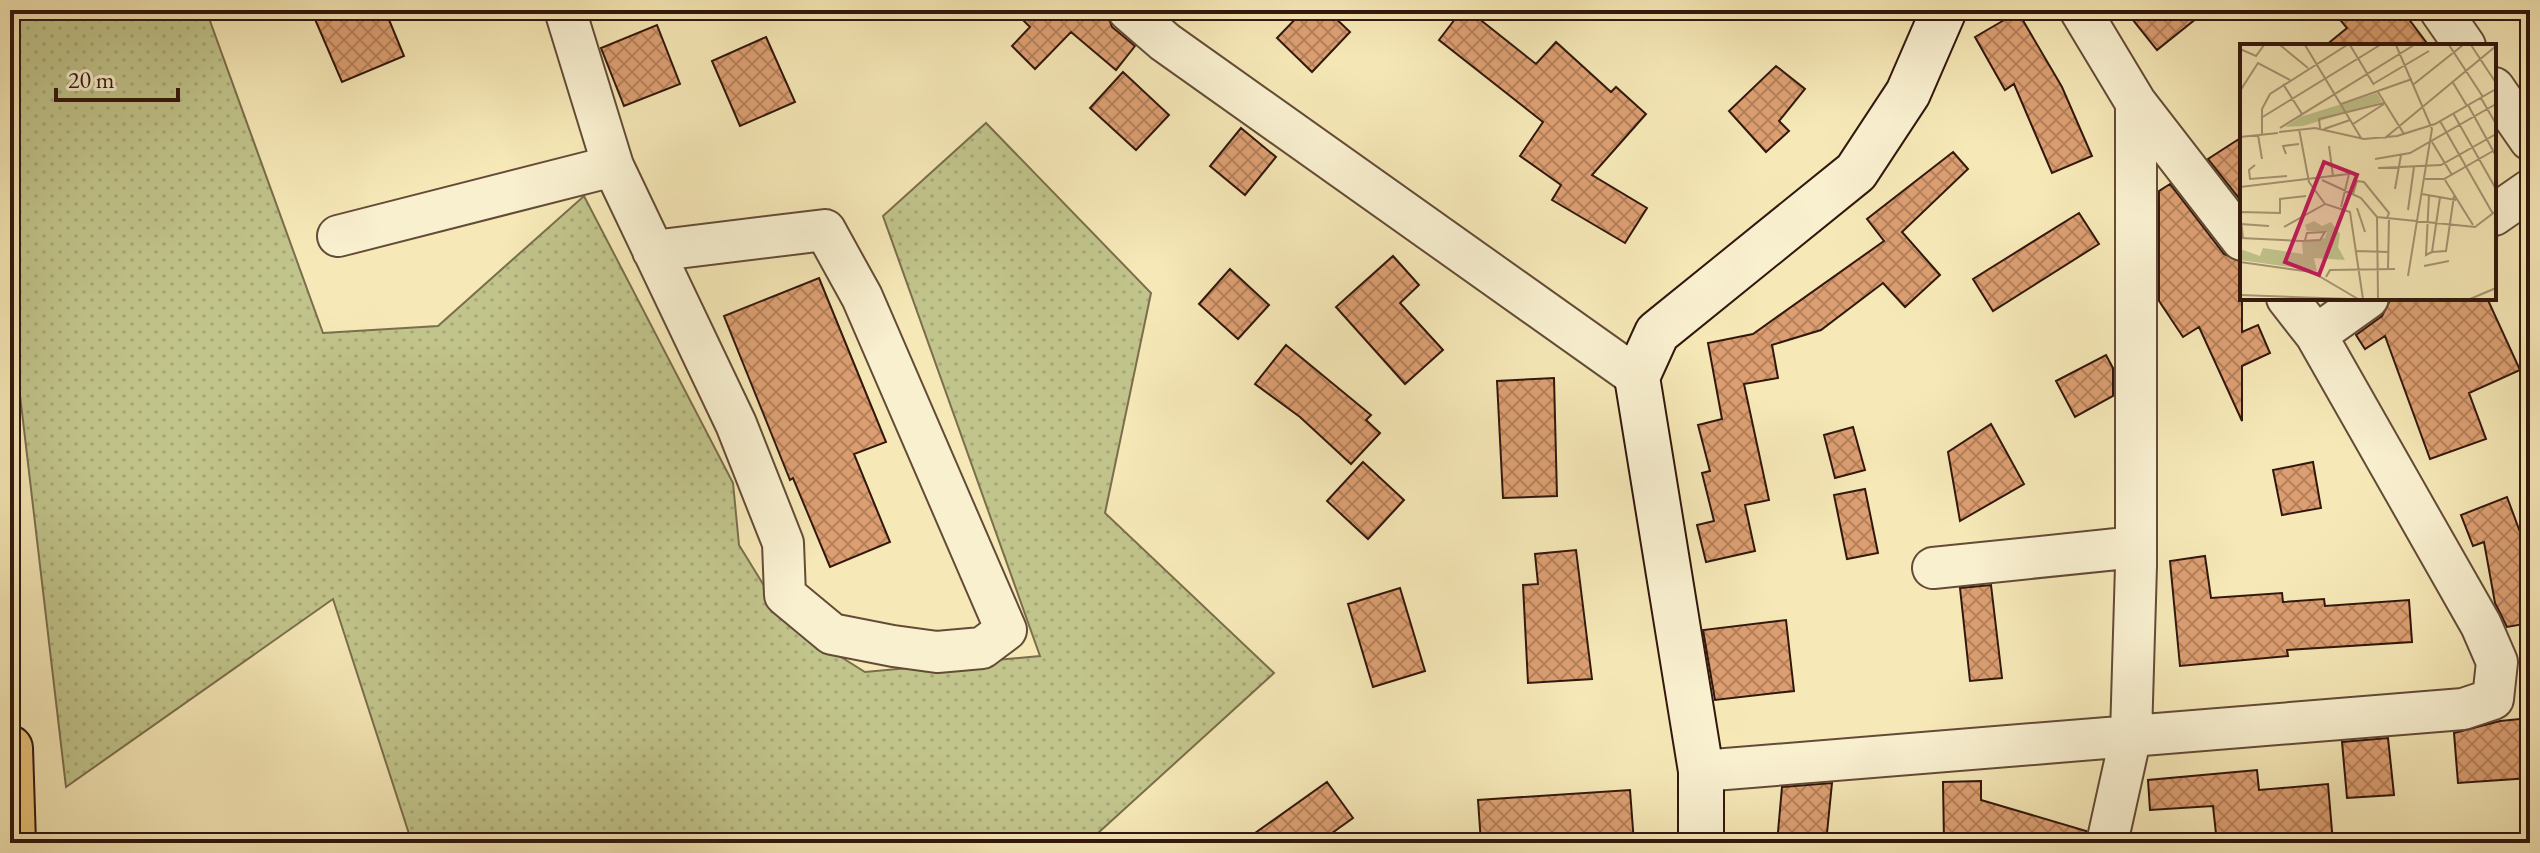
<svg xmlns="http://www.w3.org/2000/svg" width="2540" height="853" font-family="'EB Garamond',serif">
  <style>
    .grass { fill: url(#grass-dots); stroke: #7a6e4c; stroke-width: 2 }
    .building { fill: url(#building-cross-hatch); stroke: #32170c; stroke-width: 2 }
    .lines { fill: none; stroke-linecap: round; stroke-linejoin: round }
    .street-casing { stroke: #634b37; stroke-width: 44 }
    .secondary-casing { stroke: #32170c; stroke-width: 48 }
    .primary-casing { stroke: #32170c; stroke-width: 48 }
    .street { stroke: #f9f0d0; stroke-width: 40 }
    .secondary { stroke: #f9f0d0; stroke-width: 44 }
    .primary { stroke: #ebc47c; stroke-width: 44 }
    .inset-road { fill: none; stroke: #a89473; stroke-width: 2 }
    .view { fill: #c2185b; fill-opacity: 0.15; stroke: #c2185b; stroke-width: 4 }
    .inset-edge { fill: none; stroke: #32170c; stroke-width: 4 }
  </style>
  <defs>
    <pattern id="grass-dots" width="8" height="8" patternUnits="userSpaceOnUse" patternTransform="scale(2)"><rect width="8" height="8" fill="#c1c48b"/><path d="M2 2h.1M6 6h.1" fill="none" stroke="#a6a877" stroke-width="1.8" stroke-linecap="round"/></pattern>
    <pattern id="building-cross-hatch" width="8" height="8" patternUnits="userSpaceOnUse" patternTransform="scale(2)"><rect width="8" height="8" fill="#dd9f72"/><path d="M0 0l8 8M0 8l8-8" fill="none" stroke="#b4815c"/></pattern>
  </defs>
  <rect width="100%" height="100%" fill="#f6e8b7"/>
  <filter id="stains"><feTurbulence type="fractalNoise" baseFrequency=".0025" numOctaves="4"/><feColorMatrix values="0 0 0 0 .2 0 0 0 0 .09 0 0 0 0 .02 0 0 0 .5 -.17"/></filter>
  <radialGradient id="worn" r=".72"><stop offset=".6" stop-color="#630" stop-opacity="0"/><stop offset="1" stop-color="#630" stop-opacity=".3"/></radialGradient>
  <path class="grass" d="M 10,10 L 206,10 L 323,333 L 438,326 L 584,196 L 733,483 L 739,545 L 787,623 L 865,672 L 1040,656 L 883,216 L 986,123 L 1151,293 L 1105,513 L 1274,673 L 1097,834 L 1097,843 L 412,843 L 333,599 L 66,787 L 10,310 Z"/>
  <path class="building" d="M 311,10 L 385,10 L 404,56 L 342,82 Z
    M 1013,10 L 1106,10 L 1112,27 L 1135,46 L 1116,70 L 1071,32 L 1035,69 L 1012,46 L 1030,27 Z
    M 1304,10 L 1327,10 L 1350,32 L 1312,72 L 1277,38 Z
    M 1462,10 L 1468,10 L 1536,64 L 1556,42 L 1611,92 L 1616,87 L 1646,114 L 1592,175 L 1647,208 L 1625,243 L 1552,200 L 1561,185 L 1520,156 L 1543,122 L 1439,40 Z
    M 2125,10 L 2207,10 L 2157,50 Z
    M 2332,10 L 2402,10 L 2429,46 L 2325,46 L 2347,28 Z
    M 2018,12 L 2062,87 L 2092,156 L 2052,173 L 2014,84 L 2005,90 L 1975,37 Z
    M 657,25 L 680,84 L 624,106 L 601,48 Z
    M 766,37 L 795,102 L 740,126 L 712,61 Z
    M 1776,66 L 1805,89 L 1779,121 L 1789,131 L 1766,152 L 1729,111 Z
    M 1123,72 L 1169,115 L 1136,150 L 1090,108 Z
    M 1241,128 L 1276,157 L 1245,195 L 1210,166 Z
    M 2242,137 L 2242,202 L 2208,159 Z
    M 1953,152 L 1968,169 L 1902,232 L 1940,275 L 1905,307 L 1883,283 L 1821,330 L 1772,345 L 1778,378 L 1744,384 L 1769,500 L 1745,505 L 1755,551 L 1706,562 L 1697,525 L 1714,521 L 1702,473 L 1710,471 L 1698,425 L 1722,419 L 1708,343 L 1753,334 L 1884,241 L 1867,219 Z
    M 2170,184 L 2224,254 L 2242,262 L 2242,332 L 2258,325 L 2270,353 L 2242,366 L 2242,421 L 2199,327 L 2183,337 L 2159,301 L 2159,191 Z
    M 2079,213 L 2099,244 L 1993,311 L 1973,279 Z
    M 1393,256 L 1419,285 L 1400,303 L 1443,350 L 1405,384 L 1336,307 Z
    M 1230,269 L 1269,305 L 1238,339 L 1199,304 Z
    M 819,278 L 886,442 L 854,454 L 890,542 L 830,567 L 793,478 L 790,480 L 724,316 Z
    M 2391,298 L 2487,298 L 2520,370 L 2469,393 L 2486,439 L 2430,459 L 2385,336 L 2365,349 L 2356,335 L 2382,316 Z
    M 1286,345 L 1371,415 L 1366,420 L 1380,433 L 1351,464 L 1300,417 L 1255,384 Z
    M 2106,355 L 2113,368 L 2113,396 L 2075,417 L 2056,381 Z
    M 1554,378 L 1557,496 L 1503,498 L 1497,381 Z
    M 1991,424 L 2024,484 L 1960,521 L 1948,452 Z
    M 1853,427 L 1865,470 L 1835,478 L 1824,435 Z
    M 1363,462 L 1404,500 L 1368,539 L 1327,501 Z
    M 2313,462 L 2321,508 L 2282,515 L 2273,470 Z
    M 1865,489 L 1878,553 L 1847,559 L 1834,495 Z
    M 2507,497 L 2523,540 L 2530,539 L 2530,623 L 2507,627 L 2495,603 L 2484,542 L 2473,546 L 2461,515 Z
    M 1576,550 L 1592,679 L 1528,683 L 1523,585 L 1538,584 L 1535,554 Z
    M 2205,556 L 2211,598 L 2282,593 L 2283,602 L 2324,599 L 2325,606 L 2409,600 L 2412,642 L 2287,650 L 2288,656 L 2180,666 L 2170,561 Z
    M 1991,585 L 2002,678 L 1970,681 L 1960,588 Z
    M 1400,588 L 1425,671 L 1373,687 L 1348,604 Z
    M 1786,620 L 1794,691 L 1715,700 L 1703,630 Z
    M 2530,718 L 2530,778 L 2458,783 L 2454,733 L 2500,721 Z
    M 2388,738 L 2394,795 L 2347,798 L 2342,742 Z
    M 2257,770 L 2259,790 L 2328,784 L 2333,843 L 2217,843 L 2213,806 L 2150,810 L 2148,780 Z
    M 1981,781 L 1981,800 L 2086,831 L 2085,843 L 1944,843 L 1943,782 Z
    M 1327,782 L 1353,818 L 1318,843 L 1241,843 Z
    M 1832,783 L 1826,843 L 1777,843 L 1782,787 Z
    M 1630,790 L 1634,843 L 1481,843 L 1478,800 Z"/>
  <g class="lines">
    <g class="street-casing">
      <path id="street" d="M 565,10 L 613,166 L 736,424 L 783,543 L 785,595 L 832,634 L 893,646 L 937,652 L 982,648 L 1006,630 L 862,297 L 825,230 L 653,251
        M 1128,10 L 1165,42 L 1637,377
        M 2080,10 L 2136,103 L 2242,240
        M 2440,10 L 2465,46
        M 2494,88 L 2530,140
        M 2494,215 L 2530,190
        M 338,236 L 613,166
        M 2316,335 L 2368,298
        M 1933,568 L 2136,547
        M 1701,771 L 2463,709 L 2493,699 L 2497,662 L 2481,625 L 2316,335 L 2287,298
        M 2107,843 L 2131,735 L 2136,566 L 2136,103"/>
    </g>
    <g class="secondary-casing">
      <path id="secondary" d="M 1701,843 L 1701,771 L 1637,377 L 1657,333 L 1856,172 L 1908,93 L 1944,10"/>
    </g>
    <g class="primary-casing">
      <path id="primary" d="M 10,748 L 13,843"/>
    </g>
    <use href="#street" class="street"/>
    <use href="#secondary" class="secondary"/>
    <use href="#primary" class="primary"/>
  </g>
  <g transform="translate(2240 44)">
    <rect width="256" height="256" fill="#f6e8b7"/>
    <path d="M 74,177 L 82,182 L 91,178 L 100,190 L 98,203 L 105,216 L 74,214 L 77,227 L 0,216 L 0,205 L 20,212 L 23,204 L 63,210 L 62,198 L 85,194 L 87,188 L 67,187 L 65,181 Z" fill="#c1c48b"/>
    <path d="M 137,49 L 142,58 L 63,82 L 45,83 L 60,73 Z" fill="#c1c48b"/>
    <path class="inset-road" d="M 40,1 L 68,24M 65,1 L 121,94M 110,1 L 134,41M 156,1 L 192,85 L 168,232M 209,1 L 243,53M 231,1 L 256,39M 0,5 L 16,12 L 24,1M 212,37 L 227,62M 43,40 L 62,70M 133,40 L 189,7M 174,40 L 223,1M 0,47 L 18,19 L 50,36M 138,48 L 164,90M 241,54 L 256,80M 101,60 L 172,35M 228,61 L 256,112M 213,69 L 256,145M 21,74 L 140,1M 200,77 L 253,170M 113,80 L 144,60M 40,84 L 174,1M 80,84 L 79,75 L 144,59M 59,85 L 69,138 L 85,160 L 110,168 L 123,255M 84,85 L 110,76M 39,88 L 75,84 L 124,95 L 157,92 L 195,80 L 256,45M 18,91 L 22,115M 22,91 L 22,65 L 30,50 L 107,1M 0,93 L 38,89M 145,94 L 256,2M 192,98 L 212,131M 89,102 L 93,132M 46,110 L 43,102 L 59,100M 135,115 L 170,109 L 256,60M 15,121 L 9,126 L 10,135 L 47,132M 138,124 L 201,121 L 256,90M 185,135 L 204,135 L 253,107M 82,136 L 121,154 L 137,173 L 235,183 L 256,167M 205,136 L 233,181M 0,143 L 109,130 L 101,163M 155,145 L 161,111M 113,150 L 117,137 L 124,138 L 149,169 L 147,174M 182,150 L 216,156M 189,151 L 186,211 L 192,208 L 200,153M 117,164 L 125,188M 168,166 L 174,123M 0,168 L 40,169 L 40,155 L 66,152M 0,168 L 3,194M 137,173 L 138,255M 0,180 L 29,182M 44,183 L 85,160M 0,194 L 61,197 L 80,196 L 85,188 L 67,189 L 65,196M 116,207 L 149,208M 192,208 L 206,207 L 214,152M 0,218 L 72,228 L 118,255M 184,222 L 209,217M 148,225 L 149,174M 86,233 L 90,226 L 155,225M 0,251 L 109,255M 230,255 L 256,244"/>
    <path class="view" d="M 84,118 L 117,131 L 79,231 L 45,218 Z"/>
    <rect width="256" height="256" class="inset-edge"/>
  </g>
  <rect width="2540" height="853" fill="none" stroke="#f6e8b7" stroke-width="40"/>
  <rect x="12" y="12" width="2516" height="829" fill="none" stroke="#32170c" stroke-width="4"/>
  <rect x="20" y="20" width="2500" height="813" fill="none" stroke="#32170c" stroke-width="2"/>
  <path d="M56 88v12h122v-12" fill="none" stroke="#32170c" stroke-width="4"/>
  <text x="68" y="88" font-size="24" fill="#32170c" stroke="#f9f0d0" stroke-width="6" paint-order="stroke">20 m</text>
  <rect width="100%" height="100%" filter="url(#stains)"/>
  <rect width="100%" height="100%" fill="url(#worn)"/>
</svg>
